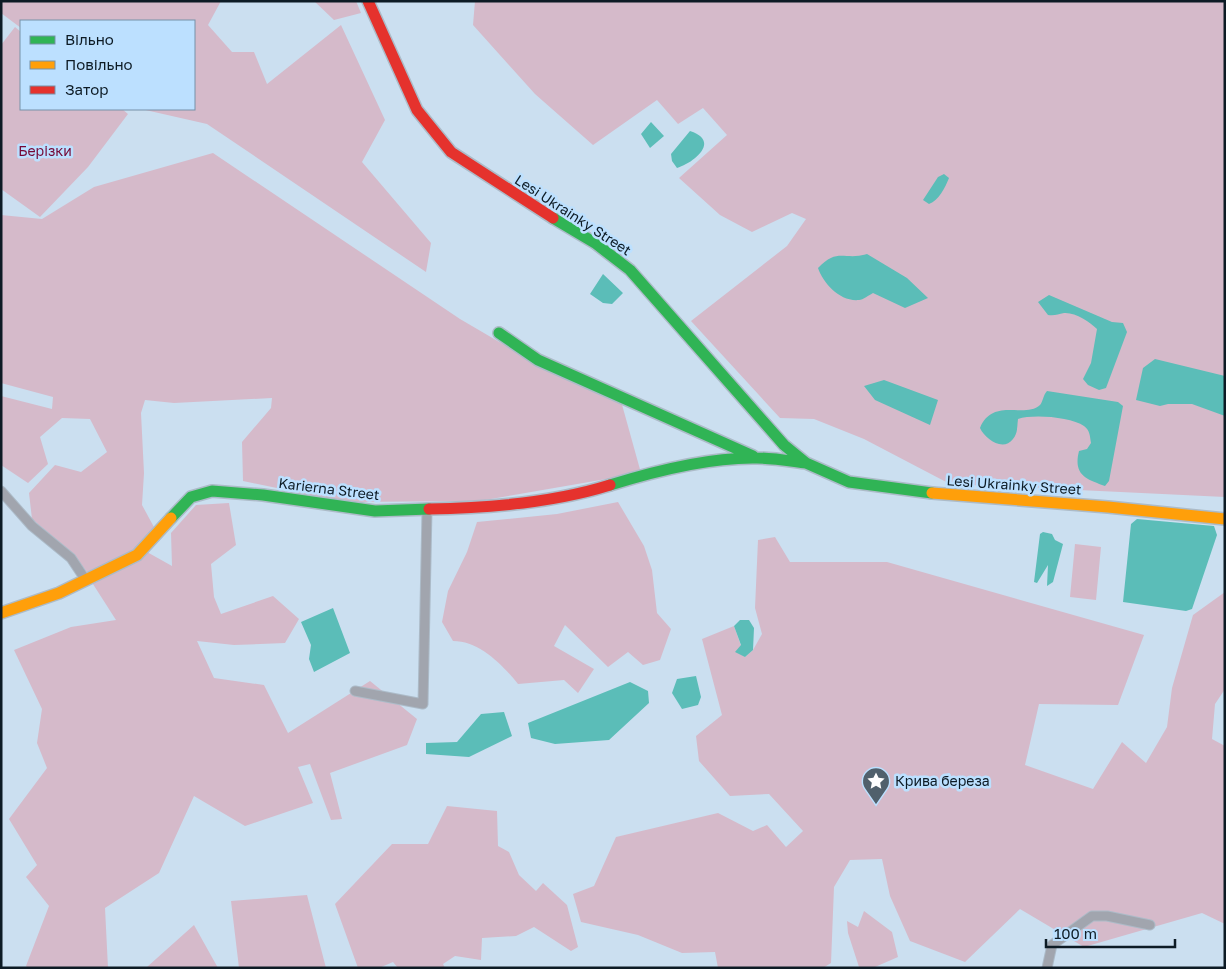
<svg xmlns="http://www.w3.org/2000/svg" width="1226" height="969" font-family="'Golos Text',sans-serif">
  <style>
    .green { fill: #d5baca }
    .water { fill: #5bbdb8 }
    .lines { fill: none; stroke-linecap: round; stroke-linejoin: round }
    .street-casing { stroke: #acbbc8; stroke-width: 11 }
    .fast-casing { stroke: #acbbc8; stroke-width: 14 }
    .slow-casing { stroke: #acbbc8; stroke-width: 14 }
    .jam-casing { stroke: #acbbc8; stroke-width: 14 }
    .street { stroke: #a1a5ae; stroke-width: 9 }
    .fast { stroke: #30b455; stroke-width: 11 }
    .slow { stroke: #ff9f0a; stroke-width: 11 }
    .jam { stroke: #e5322d; stroke-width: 11 }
    .labels { text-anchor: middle; stroke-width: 5; stroke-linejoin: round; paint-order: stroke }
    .park-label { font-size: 14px; fill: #750836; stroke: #bce0ff }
    .street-label { font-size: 14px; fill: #0d1b25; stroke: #bce0ff }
    .poi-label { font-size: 14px; fill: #0d1b25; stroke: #bce0ff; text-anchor: start }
  </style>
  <rect width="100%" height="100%" fill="#cbdff0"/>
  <path class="green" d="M 1,1 L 221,1 L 208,25 L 232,52 L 254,52 L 267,84 L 341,25 L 385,120 L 362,162 L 431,243 L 426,272 L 207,124 L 141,109 L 194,109 L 194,21 L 21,21 L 21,28 L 1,13 Z
    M 314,1 L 356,1 L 361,13 L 334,20 Z
    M 475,1 L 1225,1 L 1225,497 L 950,484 L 864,439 L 814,419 L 780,418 L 691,321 L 787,246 L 806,219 L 792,213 L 752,232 L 720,215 L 679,178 L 727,135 L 703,108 L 678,124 L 657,100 L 593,145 L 535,94 L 473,25 Z
    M 15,27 L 21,32 L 21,109 L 122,109 L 128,114 L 88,167 L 40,217 L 1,189 L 1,45 Z
    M 213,153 L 460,319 L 530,360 L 621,401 L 641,473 L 479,501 L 344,502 L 243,481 L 242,442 L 271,408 L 272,398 L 174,403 L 145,400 L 141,413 L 144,473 L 142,505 L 155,529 L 131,552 L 87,572 L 73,554 L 32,519 L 29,493 L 55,465 L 81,472 L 107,452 L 90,419 L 62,418 L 40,437 L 48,464 L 28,483 L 1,465 L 1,396 L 52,409 L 53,397 L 1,383 L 1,215 L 42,219 L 94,187 Z
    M 618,502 L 644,546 L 652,570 L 657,613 L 671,629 L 660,660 L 643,665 L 628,652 L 608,667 L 565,625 L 554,646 L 594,669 L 578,693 L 564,680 L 518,684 C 502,664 479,641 453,641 L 442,622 L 448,591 L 467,552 L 477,522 L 557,514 Z
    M 229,503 L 236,545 L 211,564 L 214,597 L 221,614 L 273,596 L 299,619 L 285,643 L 234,645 L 197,641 L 214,678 L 264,685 L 288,733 L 370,681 L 417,719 L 407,745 L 330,773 L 342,819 L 331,820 L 310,764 L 298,767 L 313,803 L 245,826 L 194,796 L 159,873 L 105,908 L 108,968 L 28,968 L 26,966 L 49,906 L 26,877 L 37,865 L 9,819 L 47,768 L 37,743 L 42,709 L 14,650 L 71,627 L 116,620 L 91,581 L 147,552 L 172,566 L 171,533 L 196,505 Z
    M 775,537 L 790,562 L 887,562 L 1144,635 L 1118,705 L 1039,704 L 1025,765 L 1093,789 L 1122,742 L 1146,763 L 1167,727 L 1172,688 L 1193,615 L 1225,592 L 1225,689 L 1215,704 L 1212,739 L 1225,746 L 1225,924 L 1202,913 L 1084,947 L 1020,909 L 965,962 L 910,941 L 890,896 L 882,859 L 850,860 L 834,887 L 831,963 L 823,968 L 718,968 L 715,952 L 682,953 L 638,935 L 581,922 L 573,894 L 594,886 L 616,837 L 718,813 L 753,831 L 767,825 L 786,847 L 803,831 L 769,794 L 730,796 L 699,761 L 696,736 L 722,715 L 702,639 L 734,626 L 745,657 L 753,650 L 762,634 L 755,608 L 758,540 Z
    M 1075,544 L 1101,547 L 1096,600 L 1070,597 Z
    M 447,806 L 497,811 L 498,846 L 509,852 L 519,875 L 536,891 L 543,883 L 567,905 L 578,947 L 571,951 L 534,927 L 516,936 L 482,938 L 481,960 L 455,956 L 443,964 L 445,968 L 398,968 L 393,962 L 379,968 L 358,968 L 335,904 L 392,844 L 428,844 Z
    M 307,895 L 326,968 L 239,968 L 231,901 Z
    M 864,911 L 892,932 L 898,957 L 875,967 L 859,967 L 848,933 L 847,921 L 858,927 Z
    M 194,925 L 218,968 L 148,968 L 147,967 Z"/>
  <path class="water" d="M 651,122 L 664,136 L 650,148 L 641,134 Z
    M 690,131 C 721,141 694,163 677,168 L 672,161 L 671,154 Z
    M 944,174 L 949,178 C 945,188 939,200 929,204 L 923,200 L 938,177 Z
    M 867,254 L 907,278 L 928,298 L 905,308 L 873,293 C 869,295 863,300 859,300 C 840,302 823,283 818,268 C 838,247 844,261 867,254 Z
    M 603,274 L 623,293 L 612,304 L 603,303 L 590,294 Z
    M 1049,295 L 1112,322 L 1123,323 L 1127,332 L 1106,388 L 1099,390 L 1088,385 L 1083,379 L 1091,363 L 1097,329 C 1090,322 1075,312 1064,313 C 1058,314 1055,316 1048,315 L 1038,302 Z
    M 1155,359 L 1225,376 L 1225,416 L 1192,404 L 1168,404 L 1160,406 L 1136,400 L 1143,368 Z
    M 884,380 L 938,400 L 930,425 L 875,400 L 864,386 Z
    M 1047,391 L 1118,402 L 1123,406 L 1109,481 L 1105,486 C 1086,479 1073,475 1079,451 L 1087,449 L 1091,443 C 1090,437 1090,430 1084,426 C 1071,417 1033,414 1018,419 C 1017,426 1018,433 1013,439 C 1003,452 985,439 980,428 C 993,397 1025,419 1040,405 C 1043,402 1043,395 1047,391 Z
    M 1137,519 L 1214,526 L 1217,535 L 1192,609 L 1186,611 L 1123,602 L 1131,524 Z
    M 1043,532 L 1052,534 L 1055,540 L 1063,544 L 1053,582 L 1047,586 L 1048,565 L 1037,583 L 1034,582 L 1040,534 Z
    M 333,608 L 350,653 L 314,672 L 309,659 L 311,645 L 301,622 Z
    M 740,620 L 749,620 L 754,628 L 753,650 L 745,657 L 735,652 L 741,645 L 734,626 Z
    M 696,676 L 701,697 L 698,705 L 682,709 L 672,693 L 677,679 Z
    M 630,682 L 648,691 L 649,703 L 609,740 L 555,744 L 531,738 L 528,723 Z
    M 504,712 L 512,736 L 469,757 L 426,754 L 426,743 L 457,742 L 481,714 Z"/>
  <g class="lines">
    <g class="street-casing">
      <path id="street" d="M 1,491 L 32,526 L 71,558 L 85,579
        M 355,691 L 423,704 L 427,510
        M 1047,968 L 1052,945 L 1092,916 L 1107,916 L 1150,925"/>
    </g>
    <g class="fast-casing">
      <path id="fast" d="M 553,218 L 595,243 L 630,270 L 784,445 L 806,463 L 849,482 L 932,493
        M 499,333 L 538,360 L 753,456
        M 610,485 C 655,471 710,457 757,458 C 773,458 790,461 806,463
        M 171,518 L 191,497 L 212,491 L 263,495 L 375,511 L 429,509"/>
    </g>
    <g class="slow-casing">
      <path id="slow" d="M 932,493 L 1108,507 L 1225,519
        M 1,613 L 59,593 L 137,555 L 171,518"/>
    </g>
    <g class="jam-casing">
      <path id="jam" d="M 368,1 L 417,110 L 451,152 L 553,218
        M 429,509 C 490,508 553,503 610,485"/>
    </g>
    <use href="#street" class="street"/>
    <use href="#fast" class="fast"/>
    <use href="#slow" class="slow"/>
    <use href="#jam" class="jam"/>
  </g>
  <defs>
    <g id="sight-pin" transform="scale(1.4375)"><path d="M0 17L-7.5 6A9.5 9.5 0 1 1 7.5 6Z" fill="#50606c" stroke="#bce0ff"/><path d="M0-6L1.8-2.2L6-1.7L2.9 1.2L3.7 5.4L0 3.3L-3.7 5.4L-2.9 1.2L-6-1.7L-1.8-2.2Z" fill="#fff"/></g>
  </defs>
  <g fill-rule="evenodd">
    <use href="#sight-pin" x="876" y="781"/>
  </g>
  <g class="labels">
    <g class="park-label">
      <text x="45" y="156">Берізки</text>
    </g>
    <g class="street-label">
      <text transform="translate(573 215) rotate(33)" y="5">Lesi Ukrainky Street</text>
      <text transform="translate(1014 485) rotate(4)" y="5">Lesi Ukrainky Street</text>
      <text transform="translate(329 489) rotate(7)" y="5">Karierna Street</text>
    </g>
    <g class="poi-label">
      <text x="895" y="786">Крива береза</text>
    </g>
  </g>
  <rect width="1226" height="969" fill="none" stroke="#0d1b25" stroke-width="5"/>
  <rect x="20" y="20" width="175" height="90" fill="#bce0ff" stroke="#7691a8"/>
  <rect x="30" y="36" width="25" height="8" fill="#30b455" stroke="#7691a8"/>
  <text x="65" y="45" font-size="15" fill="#0d1b25">Вільно</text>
  <rect x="30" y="61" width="25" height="8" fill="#ff9f0a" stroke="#7691a8"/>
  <text x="65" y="70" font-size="15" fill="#0d1b25">Повільно</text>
  <rect x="30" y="86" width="25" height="8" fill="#e5322d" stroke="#7691a8"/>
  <text x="65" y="95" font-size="15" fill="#0d1b25">Затор</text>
  <path d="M1046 939v8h129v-8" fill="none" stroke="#0d1b25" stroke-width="2.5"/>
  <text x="1054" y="939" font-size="15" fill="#0d1b25" stroke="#bce0ff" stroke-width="4" paint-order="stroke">100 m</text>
</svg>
